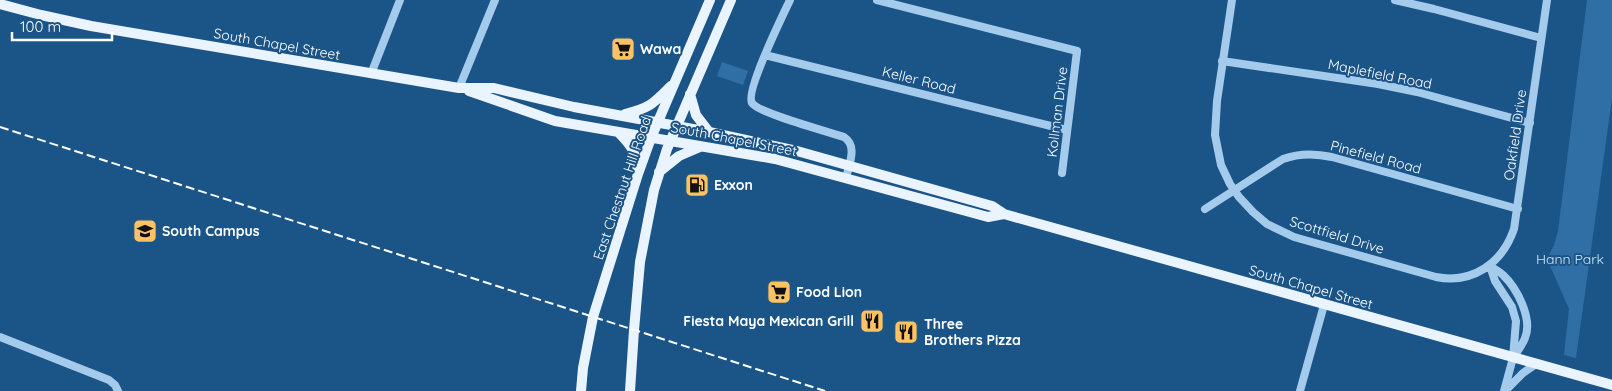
<svg xmlns="http://www.w3.org/2000/svg" width="1612" height="391" font-family="Quicksand,sans-serif">
  <style>
    .green { fill: #2f6fa6 }
    .lines { fill: none; stroke-linecap: round; stroke-linejoin: round }
    .minor { stroke: #a5cbec; stroke-width: 8 }
    .major { stroke: #eaf4ff; stroke-width: 10 }
    .rail { stroke: #fff; stroke-width: 2; stroke-dasharray: 9 4; stroke-linecap: butt }
    .labels { text-anchor: middle; stroke-width: 4; stroke-linejoin: round; paint-order: stroke }
    .street-label { font-size: 14px; fill: #fff; stroke: #1b5588 }
    .poi-label { font-size: 14px; font-weight: bold; fill: #fff; stroke: #1b5588; text-anchor: start }
    .park-label { font-size: 14px; fill: #cae3f9; stroke: #1b5588 }
  </style>
  <rect width="100%" height="100%" fill="#1b5588"/>
  <path class="green" d="M 1587,0 L 1612,0 L 1612,98 L 1576,358 L 1564,355 L 1569,309 L 1547,259 L 1554,245 L 1558,231 Z
    M 722,62 L 748,71 L 743,85 L 717,76 Z"/>
  <g class="lines">
    <path class="minor" d="M 790,0 C 783,15 745,92 752,103 C 758,113 829,132 844,137 C 858,146 849,164 846,178
      M 877,0 L 1077,51 L 1062,173
      M 1232,0 L 1217,101 L 1215,135 L 1221,165 L 1230,184 L 1239,197 L 1253,212 L 1267,224 L 1294,237 L 1436,277 C 1472,284 1502,264 1514,229 L 1547,0
      M 1395,0 L 1434,9 L 1541,38
      M 765,55 L 1067,130
      M 1222,61 L 1378,84 L 1417,92 L 1530,123
      M 371,74 L 400,0
      M 459,88 L 495,0
      M 1205,209 L 1283,159 C 1299,153 1314,153 1332,157 L 1518,209
      M 1490,266 L 1495,281 L 1512,307 L 1516,321 L 1513,358 L 1504,391
      M 1490,266 C 1494,269 1499,271 1503,275 C 1517,288 1533,319 1525,338 C 1523,344 1518,350 1515,355
      M 0,337 L 109,380 L 115,385 L 118,391
      M 1506,390 L 1523,373 L 1536,364
      M 1300,391 L 1324,305"/>
    <path class="major" d="M 0,4 L 41,15 L 91,26 L 459,88 L 494,88 L 574,107 L 709,132 L 797,151 L 992,206 L 1004,214 L 1612,385
      M 469,91 L 555,121 L 775,159 L 988,217 L 1004,214
      M 690,94 L 696,115 L 709,132
      M 625,114 C 650,108 653,104 671,86
      M 618,132 C 632,146 636,152 638,172
      M 659,172 L 679,156 L 700,147
      M 581,391 L 583,368 L 593,317 L 638,174 L 651,138 L 710,0
      M 630,391 L 634,330 L 640,262 L 654,190 L 667,149 L 731,0"/>
    <path class="rail" d="M 0,127 L 825,391"/>
  </g>
  <defs>
    <g id="supermarket-square" transform="scale(1.25)"><rect x="-9" y="-9" width="18" height="18" rx="4" fill="#fdc262" stroke="#1b5588"/><path d="M-6-5.5h2.5l.6 2H6L4.5 2H-2.5L-4.4-4H-6ZM-1.5 3.2a1.3 1.3 0 1 0 .1 0ZM3 3.2a1.3 1.3 0 1 0 .1 0Z" fill="#111"/></g>
    <g id="fuel-square" transform="scale(1.25)"><rect x="-9" y="-9" width="18" height="18" rx="4" fill="#fdc262" stroke="#1b5588"/><path d="M-5.5-6h7V0h2V4h1.3V-2.5L3-4.5l.8-.8L6-3V5H2.5V1h-1V6h-7ZM-4.2-4.7v3.2H.2V-4.7Z" fill="#111"/></g>
    <g id="university-square" transform="scale(1.25)"><rect x="-9" y="-9" width="18" height="18" rx="4" fill="#fdc262" stroke="#1b5588"/><path d="M0-5L7-2L0 1L-7-2ZM-4 1L0 2.5L4 1V4Q0 6-4 4Z" fill="#111"/></g>
    <g id="restaurant-square" transform="scale(1.25)"><rect x="-9" y="-9" width="18" height="18" rx="4" fill="#fdc262" stroke="#1b5588"/><path d="M-5-6h1v4h1v-4h1v4h1v-4h1v5L-1.5 .5V6h-2V.5L-5-1ZM5-6V6H3V1.5H1.5Q1.5-4 5-6Z" fill="#111"/></g>
  </defs>
  <g fill-rule="evenodd">
    <use href="#supermarket-square" x="623" y="49"/>
    <use href="#fuel-square" x="697" y="185"/>
    <use href="#university-square" x="145" y="231"/>
    <use href="#supermarket-square" x="779" y="292"/>
    <use href="#restaurant-square" x="872" y="321"/>
    <use href="#restaurant-square" x="906" y="332"/>
  </g>
  <g class="labels">
    <g class="street-label">
      <text transform="translate(277 44) rotate(10)" y="5">South Chapel Street</text>
      <text transform="translate(1380 74) rotate(11)" y="5">Maplefield Road</text>
      <text transform="translate(919 80) rotate(14)" y="5">Keller Road</text>
      <text transform="translate(1057 112) rotate(-83)" y="5">Kollman Drive</text>
      <text transform="translate(1515 135) rotate(-82)" y="5">Oakfield Drive</text>
      <text transform="translate(734 139) rotate(11)" y="5">South Chapel Street</text>
      <text transform="translate(1376 157) rotate(15)" y="5">Pinefield Road</text>
      <text transform="translate(622 188) rotate(-71)" y="5">East Chestnut Hill Road</text>
      <text transform="translate(1337 235) rotate(17)" y="5">Scottfield Drive</text>
      <text transform="translate(1311 287) rotate(16)" y="5">South Chapel Street</text>
    </g>
    <g class="poi-label">
      <text x="640" y="54">Wawa</text>
      <text x="714" y="190">Exxon</text>
      <text x="162" y="236">South Campus</text>
      <text x="796" y="297">Food Lion</text>
      <text x="854" y="326" text-anchor="end">Fiesta Maya Mexican Grill</text>
      <text x="924" y="329">Three<tspan x="924" dy="16">Brothers Pizza</tspan></text>
    </g>
    <g class="park-label">
      <text x="1570" y="264">Hann Park</text>
    </g>
  </g>
  <path d="M12 32v8h100v-8" fill="none" stroke="#ffffff" stroke-width="2.5"/>
  <text x="20" y="32" font-size="15" fill="#ffffff" stroke="#1b5588" stroke-width="4" paint-order="stroke">100 m</text>
</svg>
